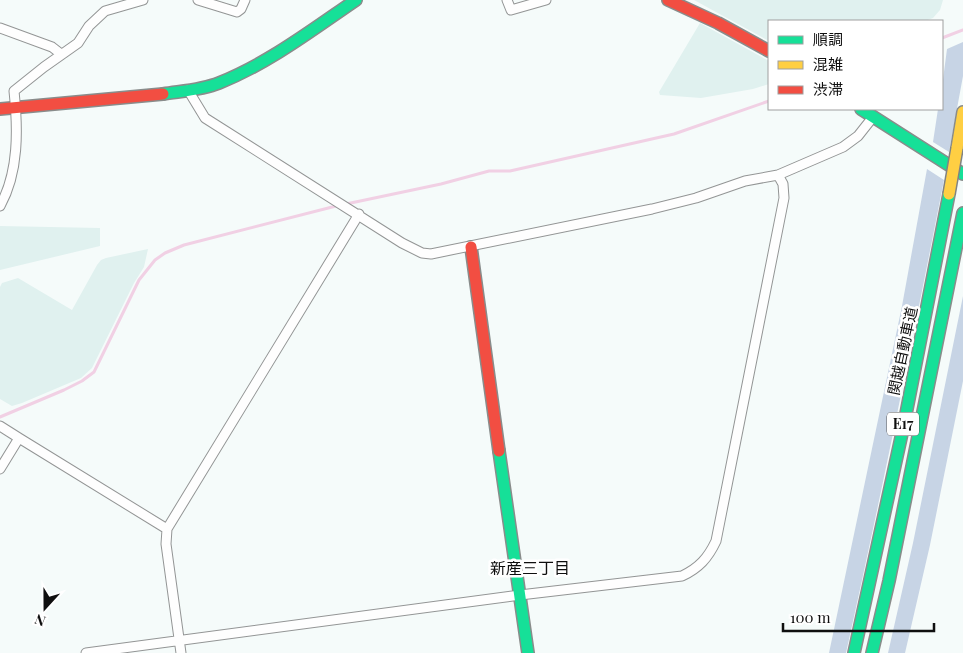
<svg xmlns="http://www.w3.org/2000/svg" width="963" height="653" font-family="'Playfair Display','Noto Sans JP',serif">
  <style>
    .farmland { fill: #e0f1ef }
    .forest { fill: #c7d4e5 }
    .lines { fill: none; stroke-linecap: round; stroke-linejoin: round }
    .stream { stroke: #f1d0e4; stroke-width: 3 }
    .street-casing { stroke: #939595; stroke-width: 11 }
    .fast-casing { stroke: #898c8b; stroke-width: 14 }
    .slow-casing { stroke: #898c8b; stroke-width: 14 }
    .jam-casing { stroke: #898c8b; stroke-width: 14 }
    .street { stroke: #fefefe; stroke-width: 9 }
    .fast { stroke: #16e098; stroke-width: 11 }
    .slow { stroke: #ffcf43; stroke-width: 11 }
    .jam { stroke: #f24e42; stroke-width: 11 }
    .slow-bridge-casing { stroke: #808382; stroke-width: 14; stroke-linecap: butt }
    .slow-bridge { stroke: #ffcf43; stroke-width: 11 }
    .labels { text-anchor: middle; stroke-width: 5; stroke-linejoin: round; paint-order: stroke }
    .shield { fill: #fff; stroke: #575757; stroke-width: 1 }
    .shield-label { font-size: 14px; font-weight: bold; fill: #0f0f0f }
    .street-label { font-size: 15px; fill: #0f0f0f; stroke: #fff }
    .neighbourhood-label { font-size: 16px; fill: #0f0f0f; stroke: #fff }
  </style>
  <rect width="100%" height="100%" fill="#f5fbfa"/>
  <path class="farmland" d="M 694,0 L 943,0 L 940,10 L 933,18 L 925,21 L 769,21 L 769,41 Z
    M 700,23 L 769,61 L 769,84 L 753,89 L 701,98 L 660,95 L 659,92 Z
    M 0,226 L 100,228 L 100,246 L 0,270 Z
    M 148,249 L 144,267 L 134,283 L 92,368 L 81,378 L 22,403 L 12,406 L 0,399 L 0,287 L 2,283 L 18,278 L 72,310 L 97,265 L 101,260 L 106,258 Z"/>
  <path class="forest" d="M 963,42 L 963,76 L 949,152 L 933,142 L 938,109 L 942,109 L 942,87 L 947,49 Z
    M 927,169 L 944,180 C 913,338 881,496 846,653 L 829,653 L 902,306 Z
    M 963,296 L 963,381 L 930,545 L 905,653 L 888,653 L 913,543 Z"/>
  <g class="lines">
    <path class="stream" d="M 942,38 L 963,30
      M 346,204 L 441,184 L 489,171 L 510,171 L 674,134 L 769,101
      M 0,417 L 64,390 L 82,381 L 94,372 L 139,280 L 155,260 L 165,253 L 184,245 L 340,205"/>
    <g class="street-casing">
      <path id="street" d="M 198,0 L 237,12 L 241,9 L 245,0
        M 507,0 L 511,10 L 546,0
        M 0,28 L 52,47 L 61,54
        M 188,90 L 205,118 L 402,243 L 422,253 L 431,254 L 652,209 L 696,198 L 745,181 L 778,175 L 843,147 L 858,136 L 873,117
        M 0,206 C 19,172 18,129 14,91 L 44,67 L 78,43 L 89,26 L 105,11 L 143,0
        M 0,426 L 19,438 L 0,469
        M 19,438 L 167,529
        M 86,653 L 520,595 L 682,576 C 699,568 708,558 716,541 L 784,198 L 783,184 L 778,175
        M 181,653 L 166,544 L 167,529 L 359,214"/>
    </g>
    <g class="fast-casing">
      <path id="fast" d="M 163,94 C 182,91 202,90 219,83 C 269,63 312,30 356,0
        M 861,109 L 963,174
        M 499,451 L 528,653
        M 854,653 L 904,424 L 949,194
        M 872,653 L 889,581 L 963,213"/>
    </g>
    <g class="slow-casing">
      <path id="slow" d="M 957,148 L 963,112"/>
    </g>
    <g class="jam-casing">
      <path id="jam" d="M 668,0 L 718,23 L 769,51
        M 0,109 L 163,94
        M 471,247 L 499,451"/>
    </g>
    <use href="#street" class="street"/>
    <use href="#fast" class="fast"/>
    <use href="#slow" class="slow"/>
    <use href="#jam" class="jam"/>
    <g class="slow-bridge-casing">
      <path id="slow-bridge" d="M 949,194 L 957,148"/>
    </g>
    <use href="#slow-bridge" class="slow-bridge"/>
  </g>
  <g class="labels">
    <rect class="shield" x="887" y="412.5" width="32" height="23" rx="4"/>
    <g class="shield-label">
      <text x="903" y="429">E17</text>
    </g>
    <g class="street-label">
      <text transform="translate(903 351) rotate(-78)" y="5">関越自動車道</text>
    </g>
    <g class="neighbourhood-label">
      <text x="530" y="574">新産三丁目</text>
    </g>
  </g>
  <rect x="768" y="20" width="175" height="90" fill="#ffffff" stroke="#9f9f9f"/>
  <rect x="778" y="36" width="25" height="8" fill="#16e098" stroke="#9f9f9f"/>
  <text x="813" y="45" font-size="15" fill="#0f0f0f">順調</text>
  <rect x="778" y="61" width="25" height="8" fill="#ffcf43" stroke="#9f9f9f"/>
  <text x="813" y="70" font-size="15" fill="#0f0f0f">混雑</text>
  <rect x="778" y="86" width="25" height="8" fill="#f24e42" stroke="#9f9f9f"/>
  <text x="813" y="95" font-size="15" fill="#0f0f0f">渋滞</text>
  <g transform="translate(45 608) rotate(201)" stroke="#ffffff" stroke-width="4" paint-order="stroke">
  <path d="M0-4L9 19L0 12L-9 19Z" fill="#0f0f0f"/>
  <text y="-8" font-size="14" font-weight="bold" text-anchor="middle" fill="#0f0f0f">N</text>
  </g>
  <path d="M783 623v8h151v-8" fill="none" stroke="#0f0f0f" stroke-width="2.5"/>
  <text x="790" y="623" font-size="15" fill="#0f0f0f" stroke="#ffffff" stroke-width="4" paint-order="stroke">100 m</text>
</svg>
